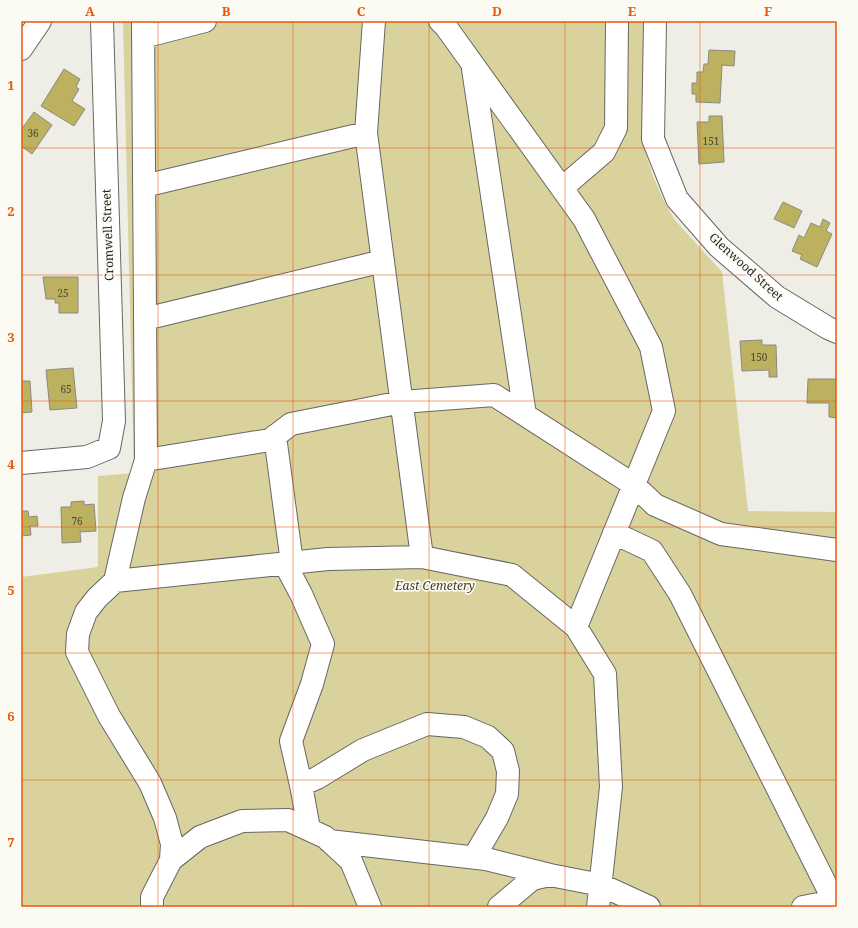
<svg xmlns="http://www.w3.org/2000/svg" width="858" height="928" font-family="'Noto Serif',serif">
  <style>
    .green { fill: #d9d29c }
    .building { fill: #bbb15f; stroke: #8b8a83 }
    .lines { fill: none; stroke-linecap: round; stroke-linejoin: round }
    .minor-casing { stroke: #686761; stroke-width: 24 }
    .minor { stroke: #fff; stroke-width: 22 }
    .grid { fill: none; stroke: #e8590c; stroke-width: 1; stroke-opacity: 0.55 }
    .labels { text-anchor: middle; stroke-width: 3.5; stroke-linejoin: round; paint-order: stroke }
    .number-label { font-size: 10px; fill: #4c4a33 }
    .street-label { font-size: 12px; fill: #272724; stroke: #fcfbf3 }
    .park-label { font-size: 12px; font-style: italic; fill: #413c18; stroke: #fcfbf3 }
    .neatline { fill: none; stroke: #e8590c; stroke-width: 1.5 }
    .grid-label { font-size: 13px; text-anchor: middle; font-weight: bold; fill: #e8590c }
  </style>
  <rect width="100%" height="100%" fill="#eeede6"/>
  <path class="green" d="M 123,21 L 643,21 L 644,147 L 652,174 L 663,199 L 674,219 L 722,272 L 748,511 L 837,512 L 837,907 L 21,907 L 21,577 L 98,567 L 98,476 L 134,473 Z"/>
  <path class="building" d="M 709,50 L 735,51 L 734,66 L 722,65 L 720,103 L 696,102 L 696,94 L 692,94 L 692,83 L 697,83 L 697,72 L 703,72 L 704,64 L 708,64 Z
    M 64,69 L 80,79 L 76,87 L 79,89 L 72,101 L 85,109 L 74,126 L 41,106 Z
    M 34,112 L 52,125 L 32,154 L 21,146 L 21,130 Z
    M 709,116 L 722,116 L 724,162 L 699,164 L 697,122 L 709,122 Z
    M 783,202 L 802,211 L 794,228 L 774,219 Z
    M 823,219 L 830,223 L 826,231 L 832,234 L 817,267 L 800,259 L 802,255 L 792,251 L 799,235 L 804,238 L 811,223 L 820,227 Z
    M 43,277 L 78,277 L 78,313 L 59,313 L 59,303 L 55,303 L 55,299 L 46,299 Z
    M 762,340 L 762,345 L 776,345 L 777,377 L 769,377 L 769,370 L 742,371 L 740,341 Z
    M 73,368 L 77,408 L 50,410 L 46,370 Z
    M 808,379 L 837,379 L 837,418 L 829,417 L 829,403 L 807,403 Z
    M 21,381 L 30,381 L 32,412 L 21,413 Z
    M 84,501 L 84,505 L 94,504 L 96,531 L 80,532 L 81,542 L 62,543 L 61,507 L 71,507 L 71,502 Z
    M 21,511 L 28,511 L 29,517 L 37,516 L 38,526 L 30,526 L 31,535 L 21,536 Z"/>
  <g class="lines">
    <g class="minor-casing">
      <path id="minor" d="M 143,21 L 146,460 L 134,498 L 115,581 L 97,598 L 86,612 L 78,634 L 77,652 L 109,716 L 150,783 L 165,818 L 172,844 L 171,860
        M 374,21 L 366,133 L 422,557
        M 440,21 L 446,27 L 584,219 L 651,347 L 664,411 L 576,627
        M 655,21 L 653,139 L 677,199 L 719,247 L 777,297 L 828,328 L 837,332
        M 143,37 L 205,21
        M 21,49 L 40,21
        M 473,69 L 525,415
        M 144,186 L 366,133
        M 562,188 L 604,152 L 616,128 L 617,21
        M 145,319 L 383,261
        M 275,436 L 292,563
        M 146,460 L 270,440 L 291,424 L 402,402 L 494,395 L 634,485 L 655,505 L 721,534 L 837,550
        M 21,463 L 87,457 L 109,448 L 114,421 L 102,21
        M 614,533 L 652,551 L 680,594 L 837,907
        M 285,564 L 301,594 L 323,644 L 312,684 L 291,741 L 301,785
        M 115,581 L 328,559 L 422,557 L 512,575 L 576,627 L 605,674 L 611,787 L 598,907
        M 309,829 L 301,785 L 317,778 L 363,750 L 427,724 L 464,727 L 488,737 L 503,751 L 508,771 L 507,794 L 497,818 L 474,857
        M 329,841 L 486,859 L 550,875
        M 152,907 L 152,897 L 171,860 L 200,837 L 242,821 L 288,820 L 325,837 L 351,861 L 370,907
        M 499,907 L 532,879 L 550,875 L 601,885 L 649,907
        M 803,907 L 834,901"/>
    </g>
    <use href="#minor" class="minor"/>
  </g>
  <path class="grid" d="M 158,21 L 158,907M 293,21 L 293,907M 429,21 L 429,907M 565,21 L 565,907M 700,21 L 700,907M 21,148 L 837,148M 21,275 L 837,275M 21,401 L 837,401M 21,527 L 837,527M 21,653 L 837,653M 21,780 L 837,780"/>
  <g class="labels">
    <g class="number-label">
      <text x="33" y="137">36</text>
      <text x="711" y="145">151</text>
      <text x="63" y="297">25</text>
      <text x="759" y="361">150</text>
      <text x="66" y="393">65</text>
      <text x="77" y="525">76</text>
    </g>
    <g class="street-label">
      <text transform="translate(108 235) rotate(-92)" y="4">Cromwell Street</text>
      <text transform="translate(746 267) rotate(42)" y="4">Glenwood Street</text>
    </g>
    <g class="park-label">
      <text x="435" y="590">East Cemetery</text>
    </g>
  </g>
  <rect width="858" height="928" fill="none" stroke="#fcfbf3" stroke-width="44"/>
  <rect x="22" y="22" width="814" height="884" class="neatline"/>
  <g class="grid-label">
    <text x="90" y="16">A</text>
    <text x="226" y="16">B</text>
    <text x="361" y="16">C</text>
    <text x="497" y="16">D</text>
    <text x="632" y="16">E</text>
    <text x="768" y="16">F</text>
    <text x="11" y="90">1</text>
    <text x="11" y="216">2</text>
    <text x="11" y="342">3</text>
    <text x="11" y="469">4</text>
    <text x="11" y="595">5</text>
    <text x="11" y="721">6</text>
    <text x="11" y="847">7</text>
  </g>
</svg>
